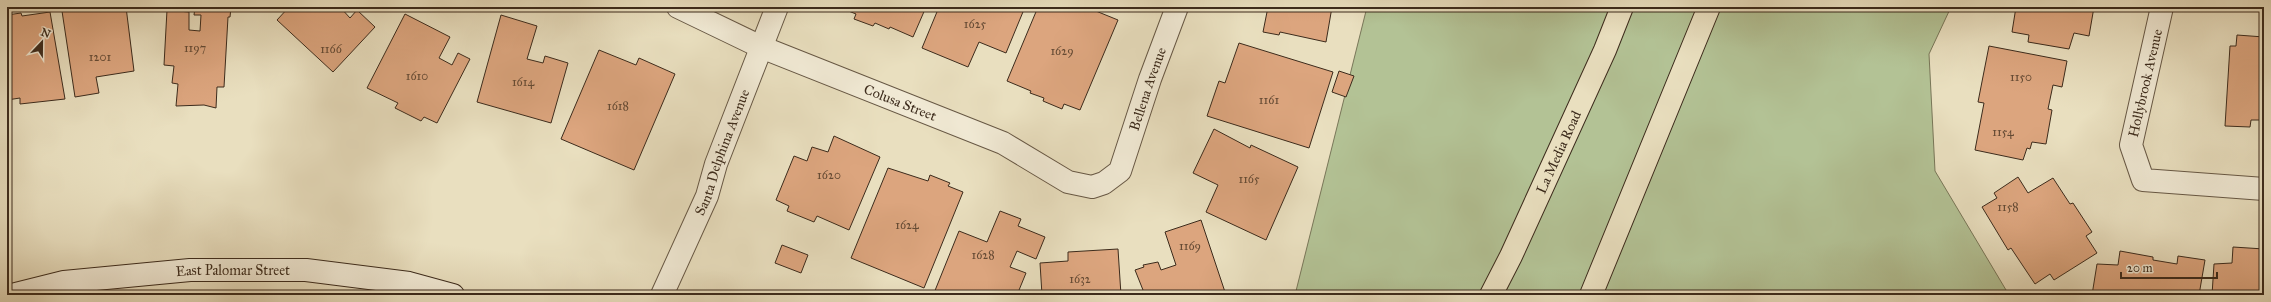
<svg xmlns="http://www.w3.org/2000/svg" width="2271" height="302" font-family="'IM FELL Great Primer',serif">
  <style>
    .green { fill: #b3c295; stroke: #787658 }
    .building { fill: #dca57e; stroke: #3c2b1c }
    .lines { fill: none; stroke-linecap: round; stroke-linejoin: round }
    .minor-casing { stroke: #675845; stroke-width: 24 }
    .secondary-casing { stroke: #3c2b1c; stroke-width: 24 }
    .primary-casing { stroke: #3c2b1c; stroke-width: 24 }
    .minor { stroke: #f1ead5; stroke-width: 22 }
    .secondary { stroke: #f1ead5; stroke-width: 22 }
    .primary { stroke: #e9dfbf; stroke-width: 22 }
    .labels { text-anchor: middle; stroke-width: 3; stroke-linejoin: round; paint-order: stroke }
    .number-label { font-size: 12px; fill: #644a34 }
    .street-label { font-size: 14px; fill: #3c2b1c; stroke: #f1ead5 }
  </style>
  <rect width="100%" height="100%" fill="#e9dfbf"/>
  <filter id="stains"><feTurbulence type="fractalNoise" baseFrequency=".005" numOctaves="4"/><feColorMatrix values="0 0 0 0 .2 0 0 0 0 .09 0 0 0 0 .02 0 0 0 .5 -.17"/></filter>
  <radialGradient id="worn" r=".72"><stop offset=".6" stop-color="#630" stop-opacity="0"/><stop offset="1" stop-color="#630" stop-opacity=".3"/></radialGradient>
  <path class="green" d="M 1367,7 L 1951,7 L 1929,54 L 1935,171 L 2009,295 L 1295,295 Z"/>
  <path class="building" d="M 90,7 L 126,7 L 134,71 L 96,77 L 99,93 L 75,97 L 62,11 Z
    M 195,7 L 231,7 L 230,17 L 228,17 L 224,87 L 217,87 L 216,108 L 204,105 L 176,106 L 178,84 L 172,83 L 174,66 L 164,65 L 167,10 L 189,12 L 189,30 L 200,31 L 201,15 L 194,15 Z
    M 289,7 L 340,7 L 350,18 L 357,10 L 375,27 L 333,72 L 277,20 Z
    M 926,7 L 913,37 L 890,27 L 889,29 L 875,23 L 873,26 L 854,19 L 856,14 L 841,8 Z
    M 939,7 L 1025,7 L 1006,53 L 979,42 L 968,67 L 922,48 Z
    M 1038,7 L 1086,7 L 1118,20 L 1080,110 L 1064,104 L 1062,109 L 1043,101 L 1044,98 L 1030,93 L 1031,91 L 1007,81 Z
    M 1268,7 L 1332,7 L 1326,42 L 1280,32 L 1279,35 L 1263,32 Z
    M 2016,7 L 2094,7 L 2089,36 L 2074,33 L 2069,49 L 2028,42 L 2029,35 L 2012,32 Z
    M 50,12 L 65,99 L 20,104 L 20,98 L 7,100 L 7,15 L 21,13 L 22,16 Z
    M 405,14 L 450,37 L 439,58 L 452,65 L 458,53 L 470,59 L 437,123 L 424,117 L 421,121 L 395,108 L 398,103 L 367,88 Z
    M 501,15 L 537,26 L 527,59 L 543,63 L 545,56 L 568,63 L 551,123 L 477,102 Z
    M 2237,35 L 2264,37 L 2264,120 L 2251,120 L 2250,127 L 2225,126 L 2230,46 L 2236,46 Z
    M 1239,43 L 1333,72 L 1309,148 L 1207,116 L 1219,81 L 1225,83 Z
    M 1989,46 L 2067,61 L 2062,87 L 2053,85 L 2048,109 L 2052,110 L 2046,144 L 2032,142 L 2030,149 L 2027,148 L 2023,160 L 1975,150 L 1984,103 L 1978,102 Z
    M 599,50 L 636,65 L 639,58 L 675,74 L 634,170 L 561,139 Z
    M 1339,71 L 1354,76 L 1346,97 L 1332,92 Z
    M 1214,129 L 1250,148 L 1251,145 L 1298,167 L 1266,240 L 1206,212 L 1218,185 L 1193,173 Z
    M 834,136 L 880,157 L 849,230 L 817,216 L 814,222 L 787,211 L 789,206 L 776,200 L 794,156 L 807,161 L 812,147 L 828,152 Z
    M 888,168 L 928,181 L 930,175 L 950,183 L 948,186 L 963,192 L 924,288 L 851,258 Z
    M 2018,177 L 2028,193 L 2053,178 L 2070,204 L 2073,203 L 2092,232 L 2086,236 L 2097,253 L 2054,280 L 2050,274 L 2035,284 L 2011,248 L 2008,250 L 1982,207 L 1997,198 L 1994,193 Z
    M 1000,211 L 1021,219 L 1018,226 L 1045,237 L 1036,259 L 1017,251 L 1010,267 L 1026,273 L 1017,295 L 939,295 L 934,293 L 959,231 L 987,242 Z
    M 1201,220 L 1226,295 L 1145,295 L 1135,270 L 1144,267 L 1143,265 L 1158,262 L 1161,270 L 1176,265 L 1165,232 Z
    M 782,245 L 808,255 L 801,273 L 775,263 Z
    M 2233,247 L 2264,249 L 2264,295 L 2212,295 L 2214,264 L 2232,263 Z
    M 1118,249 L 1121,295 L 1042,295 L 1040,263 L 1068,261 L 1068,252 Z
    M 2120,251 L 2153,257 L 2153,260 L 2177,264 L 2178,256 L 2205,260 L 2199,295 L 2092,295 L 2097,264 L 2118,265 Z"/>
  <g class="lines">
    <g class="minor-casing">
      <g id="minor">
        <path id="s1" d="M 678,7 L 761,47 L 1003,143 L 1068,182 L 1092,187 L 1104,183 L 1120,171 L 1150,79 L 1177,7"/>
        <path d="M 2162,7 L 2131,145 L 2143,180 L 2264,189"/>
        <path id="s2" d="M 662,295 L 707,196 L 716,164 L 777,7"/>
      </g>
    </g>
    <g class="secondary-casing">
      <g id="secondary">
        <path id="s3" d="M 12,295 L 64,282 L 190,270 L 306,270 L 409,283 L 453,295"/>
      </g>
    </g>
    <g class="primary-casing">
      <g id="primary">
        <path id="s4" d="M 1491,295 L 1511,256 L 1605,50 L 1622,7"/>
        <path d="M 1591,295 L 1709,7"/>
      </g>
    </g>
    <use href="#minor" class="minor"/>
    <use href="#secondary" class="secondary"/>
    <use href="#primary" class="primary"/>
  </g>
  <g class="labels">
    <g class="number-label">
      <text x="975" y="28">1625</text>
      <text x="195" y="52">1197</text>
      <text x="331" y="53">1166</text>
      <text x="1062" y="55">1629</text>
      <text x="100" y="61">1201</text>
      <text x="417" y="80">1610</text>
      <text x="2021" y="81">1150</text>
      <text x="523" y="86">1614</text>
      <text x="1269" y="104">1161</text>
      <text x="618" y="110">1618</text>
      <text x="2003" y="136">1154</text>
      <text x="829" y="179">1620</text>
      <text x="1249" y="183">1165</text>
      <text x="2008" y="211">1158</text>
      <text x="907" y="229">1624</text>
      <text x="1190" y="250">1169</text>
      <text x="983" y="259">1628</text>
      <text x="1080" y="283">1632</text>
    </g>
    <g class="street-label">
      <text transform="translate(2145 83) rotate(-77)" y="5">Hollybrook Avenue</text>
      <text dy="5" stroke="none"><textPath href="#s1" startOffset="572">Bellena Avenue</textPath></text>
      <text dy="5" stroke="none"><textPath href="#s1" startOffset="242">Colusa Street</textPath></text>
      <text dy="5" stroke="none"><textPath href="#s2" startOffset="155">Santa Delphina Avenue</textPath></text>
      <text dy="5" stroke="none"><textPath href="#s4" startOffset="158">La Media Road</textPath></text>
      <text dy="5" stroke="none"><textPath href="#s3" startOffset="223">East Palomar Street</textPath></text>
    </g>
  </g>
  <rect width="2271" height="302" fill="none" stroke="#e9dfbf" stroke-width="24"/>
  <rect x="8" y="8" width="2255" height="286" fill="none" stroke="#3c2b1c" stroke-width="2"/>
  <rect x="12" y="12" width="2247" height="278" fill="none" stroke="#3c2b1c"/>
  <g transform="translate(42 42) rotate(22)" stroke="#f1ead5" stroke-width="3" paint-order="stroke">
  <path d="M0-3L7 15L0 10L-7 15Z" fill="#3c2b1c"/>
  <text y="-6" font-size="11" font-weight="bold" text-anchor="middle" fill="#3c2b1c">N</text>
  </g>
  <path d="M2121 272v6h96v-6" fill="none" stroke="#3c2b1c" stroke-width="2"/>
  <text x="2127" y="272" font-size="12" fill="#3c2b1c" stroke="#f1ead5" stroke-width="3" paint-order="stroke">20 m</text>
  <rect width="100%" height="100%" filter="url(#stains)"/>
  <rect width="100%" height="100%" fill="url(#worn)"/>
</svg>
